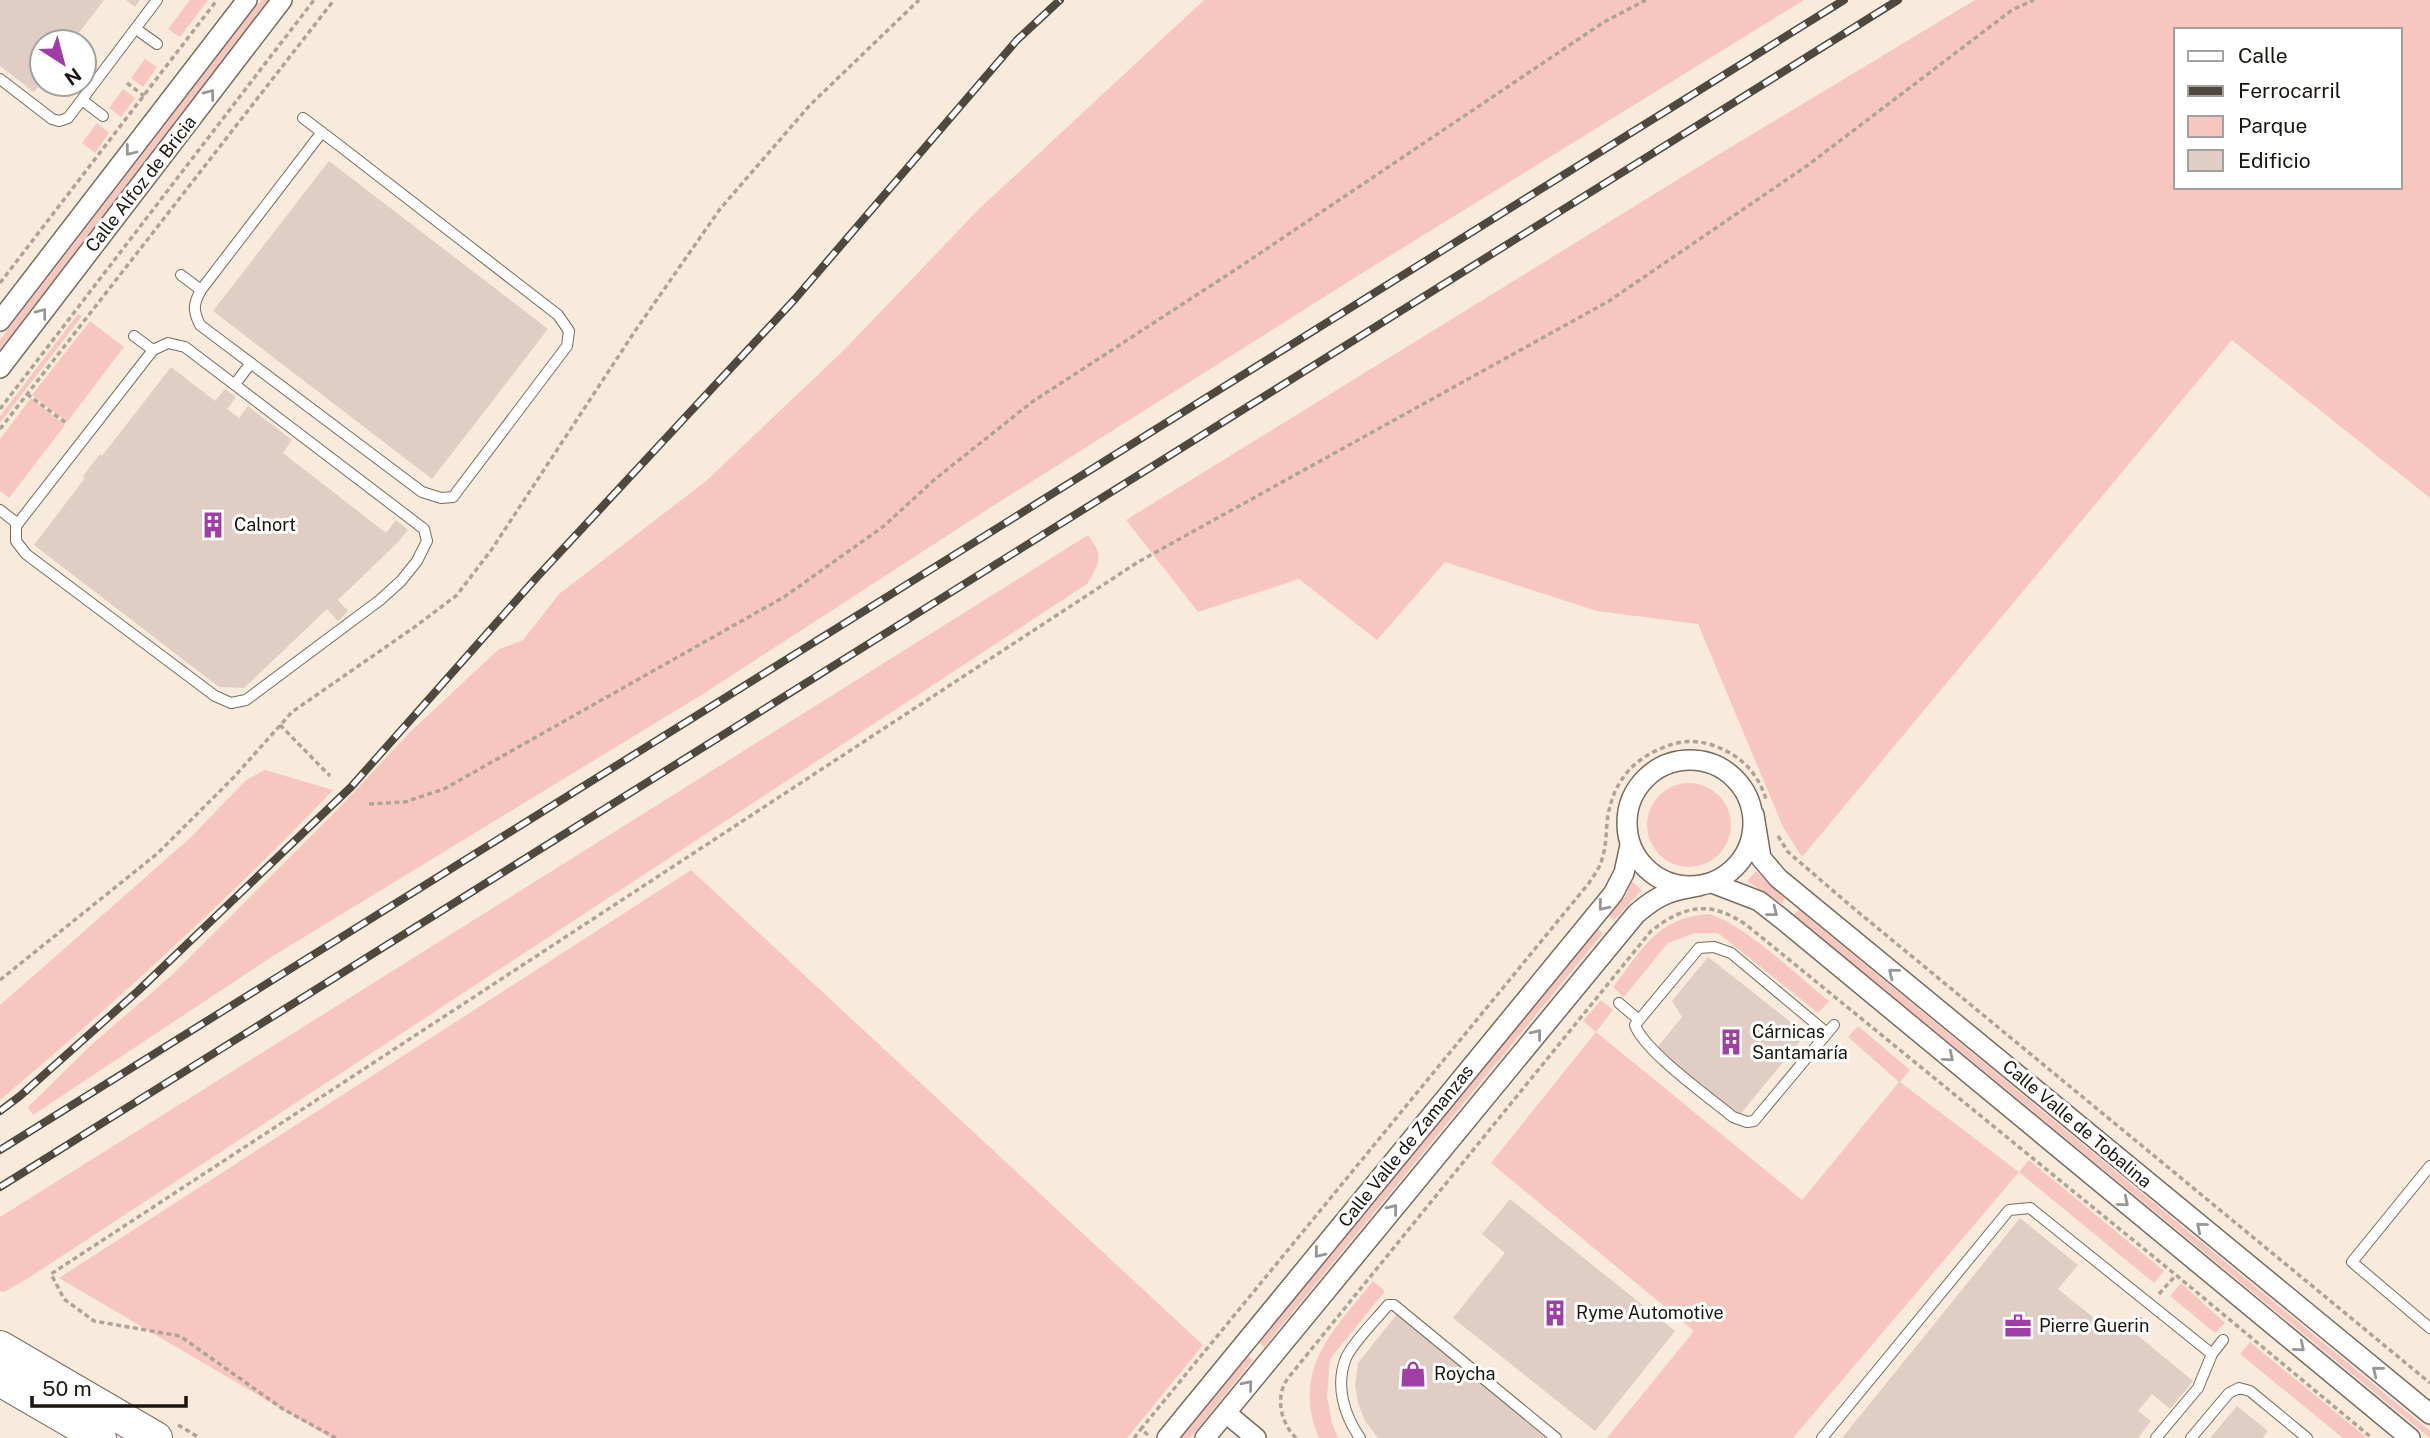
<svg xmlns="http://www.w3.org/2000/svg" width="2430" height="1438" font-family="'Public Sans',sans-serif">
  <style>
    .green { fill: #f7c7bf; fill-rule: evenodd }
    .building { fill: #e0cdc3 }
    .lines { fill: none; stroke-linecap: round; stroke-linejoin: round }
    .lane-casing { stroke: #776c5e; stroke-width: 12 }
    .street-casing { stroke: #776c5e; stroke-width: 22 }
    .primary-casing { stroke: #776c5e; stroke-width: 34 }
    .path { stroke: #ada397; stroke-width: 3.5; stroke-dasharray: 5 3.5; stroke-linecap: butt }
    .lane { stroke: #fff; stroke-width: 10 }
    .street { stroke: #fff; stroke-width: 19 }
    .primary { stroke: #fff; stroke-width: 32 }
    .rail-casing { stroke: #4e483f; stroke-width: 8 }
    .rail { stroke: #fff; stroke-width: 5; stroke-dasharray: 16; stroke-linecap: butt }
    .oneway { stroke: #989693 }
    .labels { text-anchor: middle; stroke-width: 6; stroke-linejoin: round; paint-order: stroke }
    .street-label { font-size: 18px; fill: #19150f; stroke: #fff }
    .poi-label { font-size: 18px; fill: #19150f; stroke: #fff; text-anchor: start }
  </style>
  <rect width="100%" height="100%" fill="#f8ebdb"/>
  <path class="green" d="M 190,0 L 208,0 L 180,37 L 168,29 Z
    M 261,0 L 269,0 L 0,350 L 0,340 Z
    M 1204,0 L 1804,0 L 1367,270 L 996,504 L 703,694 L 273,956 L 33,1115 L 28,1107 L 89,1047 L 172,975 L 340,807 L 410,732 L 499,649 L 523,640 L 559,594 L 706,481 L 844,350 L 979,209 Z
    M 1975,0 L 2430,0 L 2430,498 L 2232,340 L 1802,857 L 1783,827 L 1698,624 L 1597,611 L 1445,562 L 1377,640 L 1299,579 L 1198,612 L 1126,520 L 1716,156 ZM 2176,30 L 2400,30 L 2400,187 L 2176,187 Z
    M 145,59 L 157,67 L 143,87 L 131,78 Z
    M 123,89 L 135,98 L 121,117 L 109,108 Z
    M 97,123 L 109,133 L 95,153 L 82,143 Z
    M 78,314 L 82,316 L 0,423 L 0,416 Z
    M 90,321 L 124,347 L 67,422 L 32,395 Z
    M 31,398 L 65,425 L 9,498 L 0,491 L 0,439 Z
    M 1088,535 C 1104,556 1100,562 1087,584 L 27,1279 L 4,1292 L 0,1291 L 0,1217 Z
    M 265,770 L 333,790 C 228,900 116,1002 0,1100 L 0,1005 L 189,839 L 246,780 Z
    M1647 825a42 42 0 1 1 84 0a42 42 0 1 1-84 0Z
    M 691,870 L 1203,1345 L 1127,1438 L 331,1438 L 59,1278 Z
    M 1756,871 L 1785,899 L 1782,904 L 1747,881 Z
    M 1632,882 L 1642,890 L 1614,920 L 1609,916 L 1625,897 Z
    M 1799,910 L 2430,1431 L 2430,1438 L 1794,915 Z
    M 1708,914 C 1741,921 1800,978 1829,1001 L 1818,1013 L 1718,933 L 1695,933 L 1668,943 L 1624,997 L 1613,987 C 1642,950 1656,918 1708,914 Z
    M 1598,929 L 1603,933 L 1264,1347 L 1258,1342 Z
    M 1601,1000 L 1613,1010 L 1596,1032 L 1802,1200 L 1899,1082 L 1848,1037 L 1858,1026 L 1910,1070 L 1900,1082 L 2019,1172 L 2029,1160 L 2164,1271 L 2154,1283 L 2019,1172 L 1793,1438 L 1607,1438 L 1694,1331 L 1491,1163 L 1596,1032 L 1583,1021 Z
    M 1373,1281 L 1385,1291 L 1330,1359 L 1327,1396 L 1332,1423 L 1338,1438 L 1319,1438 C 1290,1370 1334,1330 1373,1281 Z
    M 2181,1283 L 2225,1323 L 2215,1333 L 2170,1296 Z
    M 2250,1342 L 2367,1438 L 2343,1438 L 2240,1354 Z
    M 1247,1355 L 1253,1360 L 1190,1438 L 1180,1438 Z"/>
  <path class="building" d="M 0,0 L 104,0 L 72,42 L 42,42 L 42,82 L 34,92 L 0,66 Z
    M 126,0 L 140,0 L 135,7 Z
    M 329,161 L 548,329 L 432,479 L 213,311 Z
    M 171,367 L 215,401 L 225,389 L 236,397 L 227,409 L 239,418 L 248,406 L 292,440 L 283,453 L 386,533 L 396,520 L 408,530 L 398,542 L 338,600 L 348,611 L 338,621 L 327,609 L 244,688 L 219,687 L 34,545 L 85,478 L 83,476 L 100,454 L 102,456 Z
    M 1708,957 L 1806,1034 L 1738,1117 L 1656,1049 L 1682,1017 L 1672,1001 Z
    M 1510,1199 L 1675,1331 L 1595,1431 L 1453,1318 L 1505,1253 L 1482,1234 Z
    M 2020,1218 L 2078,1265 L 2058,1289 L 2110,1331 L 2119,1320 L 2193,1381 L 2170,1409 L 2152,1394 L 2138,1411 L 2151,1421 L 2138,1438 L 1842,1438 Z
    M 1397,1314 L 1549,1438 L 1378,1438 L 1365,1421 L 1358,1403 L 1355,1385 L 1358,1363 Z
    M 2237,1406 L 2268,1431 L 2263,1438 L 2210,1438 Z"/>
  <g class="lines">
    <g class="lane-casing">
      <path id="lane" d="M 136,29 L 157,44
        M 0,79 L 52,119 L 59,121 L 68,118 L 157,0
        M 82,100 L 103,116
        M 303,118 L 340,146 L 558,315 L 569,331 L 567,346 L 453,497 L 441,498 L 422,492 L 200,325 C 193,311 193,304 201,290 L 322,132
        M 181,275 L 201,290
        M 134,336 L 153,350 L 168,343 L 185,347 L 424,529 L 427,541 L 417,561 L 401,581 L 380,600 L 246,700 L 231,703 L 215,696 L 26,554 L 16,541 L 16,526 L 153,350
        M 235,384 L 251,363
        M 0,510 L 18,524
        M 1619,1003 L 1639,1020
        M 1827,1033 L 1731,953 L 1714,947 L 1699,948 L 1635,1025 C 1644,1051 1709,1097 1733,1117 L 1747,1122 L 1754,1121 L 1834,1025
        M 2430,1166 L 2352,1262 L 2430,1328
        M 2212,1354 L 2223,1340
        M 1360,1438 C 1344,1415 1335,1385 1346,1358 C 1353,1342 1376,1320 1388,1305 L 1394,1305 L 1556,1438
        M 1822,1438 L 2009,1210 L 2030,1208 L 2212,1354 L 2198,1388 L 2156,1438
        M 2191,1438 L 2229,1393 L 2239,1388 L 2250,1391 L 2307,1438"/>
    </g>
    <g class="street-casing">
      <path id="street" d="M 0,321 L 247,0
        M 0,368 L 282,0
        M1627 823a63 63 0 1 1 126 0a63 63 0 1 1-126 0Z
        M 1754,815 L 1761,858 L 1778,878 L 2430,1414
        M 1712,883 L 1759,901 L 1782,919 L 2410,1438
        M 1226,1413 L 1256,1438
        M 1167,1438 L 1613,894 L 1624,873 L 1630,845
        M 1205,1438 L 1636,914 C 1659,894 1670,891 1699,886"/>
    </g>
    <g class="primary-casing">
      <path id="primary" d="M 0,1347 L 156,1438
        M 0,1380 L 100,1438"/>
    </g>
    <path class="path" d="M 127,83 L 144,96
      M 0,283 L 217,0
      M 27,394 L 66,423
      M 0,409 L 314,0
      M 0,429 L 334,0
      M 280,725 L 330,776
      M 369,804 L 405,802 L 444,789 L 784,597 L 884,526 L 935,479 L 1032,402 L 1238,268 L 1604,22 L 1646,0
      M 1778,836 L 1788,852 L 1852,907 L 2430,1383
      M 0,980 L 158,853 L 234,777 L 292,712 L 416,626 L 457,595 L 492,549 L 635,331 L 720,209 L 810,105 L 919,0
      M 2159,1294 L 2176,1275
      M 2132,1327 L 2141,1316
      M 178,1425 L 200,1438
      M 1148,1435 L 1141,1429 L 1589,883 C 1594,875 1600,868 1602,859 C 1606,847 1606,835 1607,822 C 1611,788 1628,762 1660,749 C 1677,741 1694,739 1712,745 C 1739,754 1757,771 1766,799
      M 336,1438 L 283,1409 L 180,1336 L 94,1321 L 64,1299 L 51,1274 L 1138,562 L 1609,301 L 1808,165 L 2012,10 L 2034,0
      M 1134,1438 L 1141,1429
      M 1296,1438 C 1280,1422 1275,1396 1288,1378 L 1651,931 C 1686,904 1712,900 1749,927 L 2176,1275 L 2372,1438"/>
    <use href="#lane" class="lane"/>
    <use href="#street" class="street"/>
    <use href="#primary" class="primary"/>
    <g class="rail-casing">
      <path id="rail" d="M 0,1111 L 20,1096 L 138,991 L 351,787 L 537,577 L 795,299 L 1017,40 L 1060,0
        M 0,1150 L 1844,0
        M 0,1187 L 1898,0"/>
    </g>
    <use href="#rail" class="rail"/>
  </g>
  <defs><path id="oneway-chevron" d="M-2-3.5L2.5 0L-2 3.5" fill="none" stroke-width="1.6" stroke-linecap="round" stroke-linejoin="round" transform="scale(1.75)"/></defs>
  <g class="oneway">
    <use href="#oneway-chevron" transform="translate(210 94) rotate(-53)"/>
    <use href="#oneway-chevron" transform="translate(130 151) rotate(128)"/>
    <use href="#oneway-chevron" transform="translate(42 313) rotate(-53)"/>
    <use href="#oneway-chevron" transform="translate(1603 906) rotate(129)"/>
    <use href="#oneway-chevron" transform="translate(1773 912) rotate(38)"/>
    <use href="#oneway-chevron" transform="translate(1893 973) rotate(-141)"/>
    <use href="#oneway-chevron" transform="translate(1537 1034) rotate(-51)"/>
    <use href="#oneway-chevron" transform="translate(1949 1057) rotate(40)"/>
    <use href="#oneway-chevron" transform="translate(2124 1202) rotate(40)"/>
    <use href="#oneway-chevron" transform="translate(1393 1209) rotate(-51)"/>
    <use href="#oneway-chevron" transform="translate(2201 1227) rotate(-140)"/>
    <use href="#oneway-chevron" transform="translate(1319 1253) rotate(129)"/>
    <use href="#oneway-chevron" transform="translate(2300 1347) rotate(40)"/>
    <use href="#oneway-chevron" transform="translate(2377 1371) rotate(-141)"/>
    <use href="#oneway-chevron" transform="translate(1248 1385) rotate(-51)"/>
  </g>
  <defs>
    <g id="building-bare" transform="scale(2.1)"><path d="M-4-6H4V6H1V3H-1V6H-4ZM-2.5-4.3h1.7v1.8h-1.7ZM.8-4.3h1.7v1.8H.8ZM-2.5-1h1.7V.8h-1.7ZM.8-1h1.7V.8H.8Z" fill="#9e3ea6" stroke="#fff" stroke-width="2.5" paint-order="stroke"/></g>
    <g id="office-bare" transform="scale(2.1)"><path d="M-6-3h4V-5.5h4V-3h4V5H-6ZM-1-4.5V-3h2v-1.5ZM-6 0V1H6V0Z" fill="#9e3ea6" stroke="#fff" stroke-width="2.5" paint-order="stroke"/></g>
    <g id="shop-bare" transform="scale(2.1)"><path d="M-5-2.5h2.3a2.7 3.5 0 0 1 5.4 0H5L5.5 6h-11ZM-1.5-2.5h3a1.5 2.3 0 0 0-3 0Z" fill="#9e3ea6" stroke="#fff" stroke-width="2.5" paint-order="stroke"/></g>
  </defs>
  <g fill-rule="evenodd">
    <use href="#building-bare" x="213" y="525"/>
    <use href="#building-bare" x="1731" y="1042"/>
    <use href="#building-bare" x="1555" y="1313"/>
    <use href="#office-bare" x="2018" y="1326"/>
    <use href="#shop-bare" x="1413" y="1374"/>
  </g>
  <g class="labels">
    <g class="street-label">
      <text transform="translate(141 184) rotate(-52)" y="6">Calle Alfoz de Bricia</text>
      <text transform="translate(2077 1124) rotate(40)" y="6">Calle Valle de Tobalina</text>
      <text transform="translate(1406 1146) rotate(-51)" y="6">Calle Valle de Zamanzas</text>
    </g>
    <g class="poi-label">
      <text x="234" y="531">Calnort</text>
      <text x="1752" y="1038">Cárnicas<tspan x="1752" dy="21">Santamaría</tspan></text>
      <text x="1576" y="1319">Ryme Automotive</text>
      <text x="2039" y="1332">Pierre Guerin</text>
      <text x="1434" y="1380">Roycha</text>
    </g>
  </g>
  <rect x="2174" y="28" width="228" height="161" fill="#ffffff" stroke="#a3a19f" stroke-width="2"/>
  <rect x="2188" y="51" width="35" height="10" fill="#ffffff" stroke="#a3a19f" stroke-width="2"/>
  <text x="2238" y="63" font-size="21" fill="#19150f">Calle</text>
  <rect x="2188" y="86" width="35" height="10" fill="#4e483f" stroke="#a3a19f" stroke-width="2"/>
  <text x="2238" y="98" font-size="21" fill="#19150f">Ferrocarril</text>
  <rect x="2188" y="116" width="35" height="21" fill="#f7c7bf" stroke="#a3a19f" stroke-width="2"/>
  <text x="2238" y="133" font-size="21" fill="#19150f">Parque</text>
  <rect x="2188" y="150" width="35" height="21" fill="#e0cdc3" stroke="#a3a19f" stroke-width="2"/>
  <text x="2238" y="168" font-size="21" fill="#19150f">Edificio</text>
  <g transform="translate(63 63) rotate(144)"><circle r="33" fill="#ffffff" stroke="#a3a19f" stroke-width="2"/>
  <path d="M0-5L12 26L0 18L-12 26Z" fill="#9e3ea6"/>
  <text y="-10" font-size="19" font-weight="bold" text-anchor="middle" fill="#19150f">N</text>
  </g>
  <path d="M32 1396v10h154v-10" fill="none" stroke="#19150f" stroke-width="3.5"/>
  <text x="42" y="1396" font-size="21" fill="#19150f" stroke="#ffffff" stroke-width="5" paint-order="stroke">50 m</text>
</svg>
